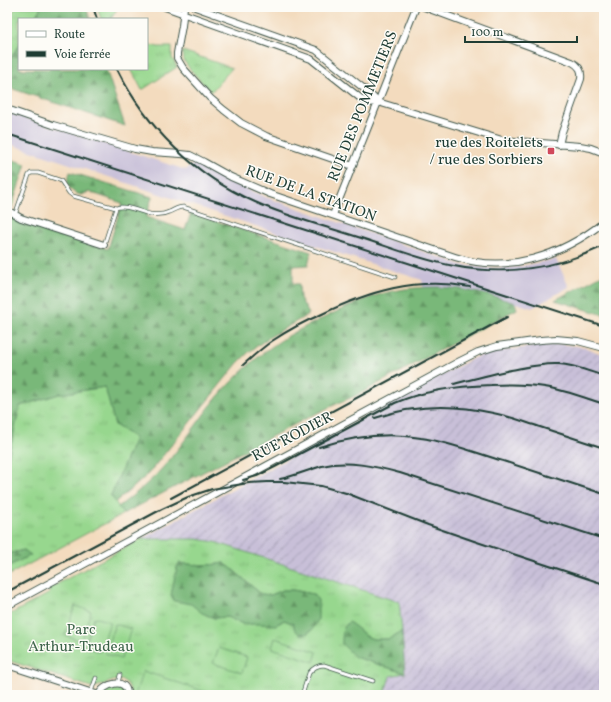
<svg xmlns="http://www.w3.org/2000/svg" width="611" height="702" font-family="Vollkorn,serif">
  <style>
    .industrial { fill: url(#industrial-furrows) }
    .railway { fill: #c8bfd8 }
    .grass { fill: url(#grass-tufts); stroke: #5b8a61; fill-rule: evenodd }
    .forest { fill: url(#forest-firs); stroke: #4c7a56 }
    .pitch { fill: #97d78e; stroke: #5b8a61 }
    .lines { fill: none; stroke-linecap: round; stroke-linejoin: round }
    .service-casing { stroke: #3f5549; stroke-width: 4.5 }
    .minor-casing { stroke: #3f5549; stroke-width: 8 }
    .service { stroke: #fff; stroke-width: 3 }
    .minor { stroke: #fff; stroke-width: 6 }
    .rail { stroke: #1f3d34; stroke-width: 2 }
    .poi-dot { fill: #d1495b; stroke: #fdfcf7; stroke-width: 1.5 }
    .labels { text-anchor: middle; stroke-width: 3; stroke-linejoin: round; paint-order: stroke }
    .street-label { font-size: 15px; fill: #1f3d34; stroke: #fdfcf7 }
    .poi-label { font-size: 15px; fill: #1f3d34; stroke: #fdfcf7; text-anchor: end }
    .park-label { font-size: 15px; fill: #3d644a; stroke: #fdfcf7 }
  </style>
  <defs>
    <pattern id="industrial-furrows" width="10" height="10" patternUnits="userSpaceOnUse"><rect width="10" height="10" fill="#c8bfd8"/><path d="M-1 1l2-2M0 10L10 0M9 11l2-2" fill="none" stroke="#a29cb0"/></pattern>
    <pattern id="grass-tufts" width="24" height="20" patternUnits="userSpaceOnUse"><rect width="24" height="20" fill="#97d78e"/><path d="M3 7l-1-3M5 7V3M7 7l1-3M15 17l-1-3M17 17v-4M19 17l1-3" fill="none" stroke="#82b97b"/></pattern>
    <pattern id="forest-firs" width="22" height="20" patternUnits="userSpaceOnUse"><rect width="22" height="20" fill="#79b879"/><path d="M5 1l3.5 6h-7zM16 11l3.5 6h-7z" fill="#639764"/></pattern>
  </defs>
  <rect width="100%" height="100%" fill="#fdfcf7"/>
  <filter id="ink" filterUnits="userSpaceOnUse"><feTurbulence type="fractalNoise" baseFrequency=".025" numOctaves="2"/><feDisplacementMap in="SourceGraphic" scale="8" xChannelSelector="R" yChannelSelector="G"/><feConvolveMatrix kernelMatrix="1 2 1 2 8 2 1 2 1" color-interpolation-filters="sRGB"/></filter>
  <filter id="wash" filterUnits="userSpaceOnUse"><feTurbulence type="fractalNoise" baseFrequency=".012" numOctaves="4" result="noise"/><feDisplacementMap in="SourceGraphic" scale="16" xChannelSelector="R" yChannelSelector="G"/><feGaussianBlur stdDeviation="0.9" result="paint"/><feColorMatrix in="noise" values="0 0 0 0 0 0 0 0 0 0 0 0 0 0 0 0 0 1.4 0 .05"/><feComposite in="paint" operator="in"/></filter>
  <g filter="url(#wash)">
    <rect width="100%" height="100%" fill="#f3dbbe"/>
    <path class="industrial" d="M 560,344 L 584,347 L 604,355 L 604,695 L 384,695 L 390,676 L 405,673 L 399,602 L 215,542 L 197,539 L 141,539 L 423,385 L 474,358 L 492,352 L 539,346 Z"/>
    <path class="railway" d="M 7,112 L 186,170 L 196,162 L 222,178 L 265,197 L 462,265 L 489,268 L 517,267 L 556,259 L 569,287 L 532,308 L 493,296 L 461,289 L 438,287 L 423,287 L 422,280 L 319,247 L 7,143 Z"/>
    <path class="grass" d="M 17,7 L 41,7 L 34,19 L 19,19 L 19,44 L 7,65 L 7,18 Z
      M 97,7 L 118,7 L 111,19 L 101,19 Z
      M 147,44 L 158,47 L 172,47 L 172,58 L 177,67 L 142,90 L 131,69 L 147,69 Z
      M 183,51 L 232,68 L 211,92 C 205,85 185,66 183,58 C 182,55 182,54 183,51 Z
      M 7,193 L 14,200 L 12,208 L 7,204 Z
      M 105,387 L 115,425 L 135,438 L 111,495 L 123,514 L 7,576 L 7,567 L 30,555 L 24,550 L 7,554 L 7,463 L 20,406 L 59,394 Z
      M 141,539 L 197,539 L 215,542 L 399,602 L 402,631 L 389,639 L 373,639 L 366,636 L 357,628 L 355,657 L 405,673 L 390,676 L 384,695 L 130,695 C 130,691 130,688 128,685 C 120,672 103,688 91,687 L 7,660 L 7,616 L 50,593 L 48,589 ZM 179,563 C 194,565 209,566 224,563 L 231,568 L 261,594 L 271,595 L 283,590 L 293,590 L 313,594 L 294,624 L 284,620 L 280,623 L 243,624 L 227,617 L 214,618 L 191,604 L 173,588 Z
      M 118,686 L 122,689 L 124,692 L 123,695 L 105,695 L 104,693 L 106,689 Z"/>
    <path class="forest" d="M 41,7 L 86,7 L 90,19 L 34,19 Z
      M 19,44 L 19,69 L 106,69 L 125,126 L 7,87 L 7,65 Z
      M 7,158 L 26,164 L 14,200 L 7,193 Z
      M 70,172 L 152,197 L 146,217 L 185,230 L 191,213 L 311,252 L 308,265 L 293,266 L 293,284 L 299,284 L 300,298 L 309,314 L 268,338 L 249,352 L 237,364 L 149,473 L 134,487 L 115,502 L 111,495 L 135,438 L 115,425 L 105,387 L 59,394 L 20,406 L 7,463 L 7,397 L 12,380 L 7,378 L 7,215 L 17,221 L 108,249 L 122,203 L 89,192 L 81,195 L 75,193 L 70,189 L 67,183 Z
      M 604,274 L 604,315 L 555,300 Z
      M 438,287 L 461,289 L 493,296 L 515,303 L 517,309 L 357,395 L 332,406 L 311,416 L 123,514 L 118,507 C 131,497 144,487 155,476 C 178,452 195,425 215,400 C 235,376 261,352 288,336 C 303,327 320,320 336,312 C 354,304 373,295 393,291 C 408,288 423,287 438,287 Z
      M 24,550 L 31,555 L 7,567 L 7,554 Z
      M 179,563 C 194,565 209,566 224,563 L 231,568 L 261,594 L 271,595 L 283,590 L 293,590 L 313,594 L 318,600 L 318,620 L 312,630 L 306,634 L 299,634 L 294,628 L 294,624 L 284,620 L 276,625 L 258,624 L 243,624 L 227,617 L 214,618 L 202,613 L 191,604 L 174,601 L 171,595 L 177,567 Z
      M 349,622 L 357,628 L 366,636 L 373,639 L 389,639 L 402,631 L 405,673 L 355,657 L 342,644 C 342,635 342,627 349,622 Z"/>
    <path class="pitch" d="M 75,606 L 91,611 L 81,641 L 65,635 Z
      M 94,617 L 110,622 L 100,652 L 84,647 Z
      M 115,624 L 131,629 L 121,659 L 105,653 Z
      M 275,638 L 317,652 L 314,662 L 272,648 Z
      M 219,648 L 247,657 L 242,673 L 213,663 Z
      M 143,671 L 215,695 L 135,695 Z"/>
  </g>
  <g filter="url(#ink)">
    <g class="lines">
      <g class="service-casing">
        <path id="service" d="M 116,208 C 125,204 140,212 150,214 C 156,215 163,215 169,212 C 174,210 178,207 183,207 L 395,277
          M 15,215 L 29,175 L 31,173 L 38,173 L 59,180 L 61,181 L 69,193 L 73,196 L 116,208 L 104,245
          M 118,683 L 120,675
          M 91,692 L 96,678
          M 302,695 L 309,673 C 313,668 318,665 324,665 L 373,681"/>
      </g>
      <g class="minor-casing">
        <path id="minor" d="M 165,7 L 311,59 L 364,101 L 368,103 L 378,102 L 502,140 L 580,146 L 591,148 L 604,153
          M 184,7 L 182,26 L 177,53 L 177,58 L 183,68 L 210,98 L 224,110 L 241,123 L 266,136 L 353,166
          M 195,7 L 316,50 L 367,91 L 378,102
          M 424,7 L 572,62 C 580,66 582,71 581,79 L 562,132 L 559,145
          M 7,109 L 53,125 L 135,149 L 152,152 L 181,154 L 190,155 L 204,162 L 231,177 L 270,194 L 455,257 C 508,274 561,256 604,222
          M 7,210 L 21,218 L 104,245
          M 333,215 L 416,7
          M 7,606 L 460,361 L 478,352 L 497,346 L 541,340 L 556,339 L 578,341 L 604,348
          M 7,665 L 99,695
          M 99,695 C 102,684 128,676 127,695"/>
      </g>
      <use href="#service" class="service"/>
      <use href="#minor" class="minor"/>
      <path class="rail" d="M 93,7 L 97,19
        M 117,69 C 146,127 195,176 255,202 C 288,217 324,226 358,237 C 390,247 421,260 454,266 C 505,276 557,268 604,246
        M 7,134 L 604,326
        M 243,365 C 252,357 262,348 272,341 C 287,331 303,322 320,315 C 369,291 415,277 470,287
        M 454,384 C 473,379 491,374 511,370 C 527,367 543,363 559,364 C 575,365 590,372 604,376
        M 375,418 C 413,405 454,404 493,413 C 509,416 524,422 540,427 C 561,434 583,441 604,448
        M 319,447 C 351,437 387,432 421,438 C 449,442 476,453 503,461 C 536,472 570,483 604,494
        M 280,479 C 294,476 308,470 322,466 C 348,460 374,466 400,473 L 604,539
        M 243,480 L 257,476 L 275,467 L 395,403 C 425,390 458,386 491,385 C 509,384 527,384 545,387 C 565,390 585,398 604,404
        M 171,498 L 507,317
        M 7,592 L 162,509 L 188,497 L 212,489 L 249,483 L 268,482 L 284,482 L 321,486 L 346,493 L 428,525 L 477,542 L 604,584"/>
    </g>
  </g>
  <rect class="poi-dot" x="547" y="147" width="8" height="8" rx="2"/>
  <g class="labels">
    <g class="street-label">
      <text transform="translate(362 106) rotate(-68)" y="5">RUE DES POMMETIERS</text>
      <text transform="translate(311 193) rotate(20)" y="5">RUE DE LA STATION</text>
      <text transform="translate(292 436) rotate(-28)" y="5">RUE RODIER</text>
    </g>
    <g class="poi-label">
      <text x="543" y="147">rue des Roitelets<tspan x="543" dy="17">/ rue des Sorbiers</tspan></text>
    </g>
    <g class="park-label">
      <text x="81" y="634">Parc<tspan x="81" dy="17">Arthur-Trudeau</tspan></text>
    </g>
  </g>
  <rect width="611" height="702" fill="none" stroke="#fdfcf7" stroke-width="24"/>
  <rect x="18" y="18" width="130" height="52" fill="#fdfcf7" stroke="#a4b0a9"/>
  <rect x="26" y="31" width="20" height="6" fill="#ffffff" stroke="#a4b0a9"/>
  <text x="54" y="38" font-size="12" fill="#1f3d34">Route</text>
  <rect x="26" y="51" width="20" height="6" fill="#1f3d34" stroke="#a4b0a9"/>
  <text x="54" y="58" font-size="12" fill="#1f3d34">Voie ferrée</text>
  <path d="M465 36v6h112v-6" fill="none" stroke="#1f3d34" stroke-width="2"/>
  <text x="471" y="36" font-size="12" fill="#1f3d34" stroke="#fdfcf7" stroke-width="3" paint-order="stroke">100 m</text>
</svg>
